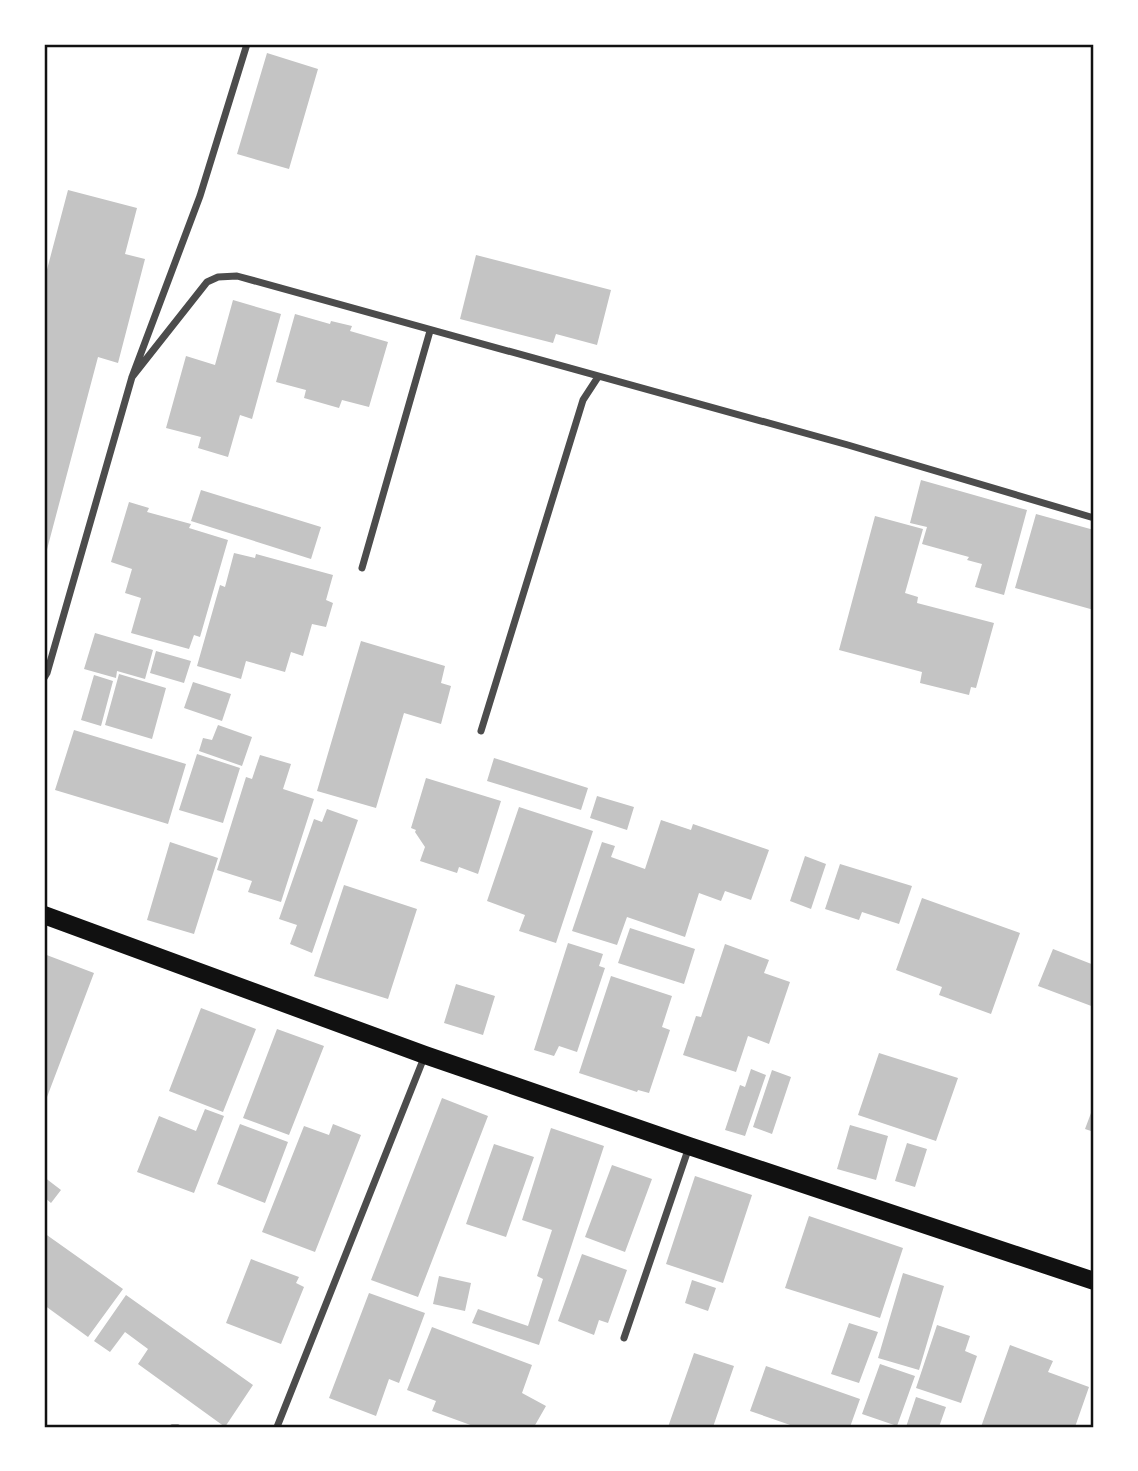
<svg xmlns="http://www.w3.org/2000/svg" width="1138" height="1471" font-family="'PT Sans Narrow',sans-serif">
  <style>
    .building { fill: #c4c4c4 }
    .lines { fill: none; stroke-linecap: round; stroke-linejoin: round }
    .service { stroke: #4c4c4c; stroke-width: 5 }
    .minor { stroke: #4c4c4c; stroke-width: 7 }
    .primary { stroke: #111; stroke-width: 18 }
    .neatline { fill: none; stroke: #111; stroke-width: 2.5 }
  </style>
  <rect width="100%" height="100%" fill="#fff"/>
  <path class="building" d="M 267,53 L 318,69 L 289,169 L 237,154 Z
    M 68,190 L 137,208 L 125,254 L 145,259 L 118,363 L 98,357 L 45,557 L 44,281 Z
    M 476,255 L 611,290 L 597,345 L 556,334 L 553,343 L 460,319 Z
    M 233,300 L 281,314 L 252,419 L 240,415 L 228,457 L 198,448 L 201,437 L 166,428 L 186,356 L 215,365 Z
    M 295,314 L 330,324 L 331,321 L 352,326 L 350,331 L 388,342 L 369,407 L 342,400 L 339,408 L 304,398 L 306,390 L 276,382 Z
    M 921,480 L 1027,510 L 1004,595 L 975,587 L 982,564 L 967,560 L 969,557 L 922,544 L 927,527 L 910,523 Z
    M 201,490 L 321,527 L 311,559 L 191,521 Z
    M 129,502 L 149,508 L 147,512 L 191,524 L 189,528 L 228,540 L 200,637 L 194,635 L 189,649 L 131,633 L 141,598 L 125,593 L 132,569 L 111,562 Z
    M 1036,514 L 1094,530 L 1094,610 L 1015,588 Z
    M 875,516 L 923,529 L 905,593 L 918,597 L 917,603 L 994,623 L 976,688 L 971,687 L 969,695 L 920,683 L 922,672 L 839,650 Z
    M 234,553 L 255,558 L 256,554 L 333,575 L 326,600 L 333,603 L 326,627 L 312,624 L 303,656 L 291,652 L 285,672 L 246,661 L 241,679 L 197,666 L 220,585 L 225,587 Z
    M 95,633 L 153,650 L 145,679 L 117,671 L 116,678 L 84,669 Z
    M 361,641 L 445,666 L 441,683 L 451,686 L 441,724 L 404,713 L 376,808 L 317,791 Z
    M 156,651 L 191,661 L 184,683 L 150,673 Z
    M 119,674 L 166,688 L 152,739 L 105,725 Z
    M 94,675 L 113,681 L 101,726 L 81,720 Z
    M 193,682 L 231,694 L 222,721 L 184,708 Z
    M 218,725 L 252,737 L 242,766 L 199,751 L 203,738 L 212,740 Z
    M 74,730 L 186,764 L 168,824 L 55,790 Z
    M 197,754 L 240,768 L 223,823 L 179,810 Z
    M 260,755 L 291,764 L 283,789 L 314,799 L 281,902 L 248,892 L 252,881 L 217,870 L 246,777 L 252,779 Z
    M 494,758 L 588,788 L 581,810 L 487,781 Z
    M 426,778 L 501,801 L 478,874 L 459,867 L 457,873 L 420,861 L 425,847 L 415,832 L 416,830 L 411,828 Z
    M 597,796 L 634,807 L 627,830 L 590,818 Z
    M 519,807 L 593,831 L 556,943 L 519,931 L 525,915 L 487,901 Z
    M 327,809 L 358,820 L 312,953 L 290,944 L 297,925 L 279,919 L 314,819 L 322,822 Z
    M 661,820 L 691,830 L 693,824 L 769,850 L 751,900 L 725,891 L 721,901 L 699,893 L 685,937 L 627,917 L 617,945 L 572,931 L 602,842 L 615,846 L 611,857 L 645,869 Z
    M 170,842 L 218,858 L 194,934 L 147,920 Z
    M 805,856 L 826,864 L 811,909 L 790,901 Z
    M 840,864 L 912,886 L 899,924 L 862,912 L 859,920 L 825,909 Z
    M 344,885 L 417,909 L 388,999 L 314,976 Z
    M 922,898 L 1020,933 L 991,1014 L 939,995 L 942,987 L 896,970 Z
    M 630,928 L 695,949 L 684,984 L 618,963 Z
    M 568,943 L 603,954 L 599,966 L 605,968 L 577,1052 L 559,1046 L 554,1056 L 534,1050 Z
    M 725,944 L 769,960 L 764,973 L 790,982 L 769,1044 L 748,1036 L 736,1072 L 683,1055 L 696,1016 L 701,1017 Z
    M 1053,949 L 1094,965 L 1094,1007 L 1038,986 Z
    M 44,954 L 94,973 L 44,1105 Z
    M 611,976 L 672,996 L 662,1027 L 670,1030 L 649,1093 L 638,1090 L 637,1092 L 579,1073 Z
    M 456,984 L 495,996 L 483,1035 L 444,1023 Z
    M 201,1008 L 256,1029 L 223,1112 L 169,1091 Z
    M 277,1029 L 324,1046 L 289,1135 L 243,1118 Z
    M 879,1053 L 958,1078 L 936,1141 L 858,1115 Z
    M 751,1069 L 766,1075 L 745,1136 L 725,1130 L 740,1085 L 745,1087 Z
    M 772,1070 L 791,1077 L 772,1134 L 753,1127 Z
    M 442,1098 L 488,1116 L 418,1297 L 371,1280 Z
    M 1094,1105 L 1094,1132 L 1085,1129 Z
    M 205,1109 L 224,1116 L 194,1193 L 137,1172 L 159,1116 L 196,1131 Z
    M 240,1124 L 288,1142 L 265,1203 L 217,1184 Z
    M 333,1124 L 361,1135 L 315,1252 L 262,1232 L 304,1126 L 329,1135 Z
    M 850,1125 L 888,1136 L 876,1180 L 837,1169 Z
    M 551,1128 L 604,1146 L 539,1345 L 472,1323 L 478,1309 L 528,1326 L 543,1279 L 537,1276 L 552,1230 L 522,1220 Z
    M 907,1143 L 927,1149 L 915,1187 L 895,1181 Z
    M 494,1144 L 534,1157 L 506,1237 L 466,1224 Z
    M 612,1165 L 652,1179 L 625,1252 L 585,1237 Z
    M 695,1176 L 752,1195 L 723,1283 L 666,1264 Z
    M 44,1177 L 61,1190 L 51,1203 L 44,1197 Z
    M 809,1216 L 903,1248 L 880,1318 L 785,1288 Z
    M 44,1233 L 123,1289 L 88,1337 L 44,1305 Z
    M 582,1254 L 627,1270 L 608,1323 L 599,1320 L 594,1335 L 558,1321 Z
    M 251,1259 L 299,1277 L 296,1283 L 304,1287 L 281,1344 L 226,1323 Z
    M 903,1273 L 944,1286 L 919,1370 L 878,1358 Z
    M 439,1276 L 471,1283 L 465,1311 L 433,1304 Z
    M 692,1280 L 716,1288 L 708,1311 L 685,1303 Z
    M 369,1293 L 425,1313 L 399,1383 L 389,1379 L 376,1416 L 329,1398 Z
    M 126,1295 L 253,1385 L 225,1427 L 138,1364 L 148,1349 L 125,1332 L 110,1352 L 94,1341 Z
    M 849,1323 L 878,1332 L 859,1383 L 831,1374 Z
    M 937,1325 L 970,1336 L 965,1351 L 977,1356 L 961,1403 L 916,1388 Z
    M 432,1327 L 532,1365 L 522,1393 L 546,1406 L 534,1427 L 476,1427 L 432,1411 L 436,1401 L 407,1390 Z
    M 1010,1345 L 1053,1361 L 1048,1372 L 1089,1387 L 1075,1427 L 981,1427 Z
    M 694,1353 L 734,1366 L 713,1427 L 668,1427 Z
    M 880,1364 L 915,1376 L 897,1426 L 862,1414 Z
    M 766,1366 L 860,1399 L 850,1427 L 796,1427 L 750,1411 Z
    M 916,1397 L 946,1407 L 939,1427 L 906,1427 Z"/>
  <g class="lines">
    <path class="service" d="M 172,1427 L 178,1427"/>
    <path class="minor" d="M 132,377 L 207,282 L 218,277 L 237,276 L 848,445 L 1094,518
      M 362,568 L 430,331
      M 44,678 L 47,673 L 132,377 L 200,196 L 247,44
      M 481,731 L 583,400 L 598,377
      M 624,1338 L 689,1147
      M 277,1427 L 425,1055"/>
    <path class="primary" d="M 44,915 L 425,1055 L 689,1146 L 1094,1281"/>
  </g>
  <rect width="1138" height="1471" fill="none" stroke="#ffffff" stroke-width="91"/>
  <rect x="46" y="46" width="1046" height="1380" class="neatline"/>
</svg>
